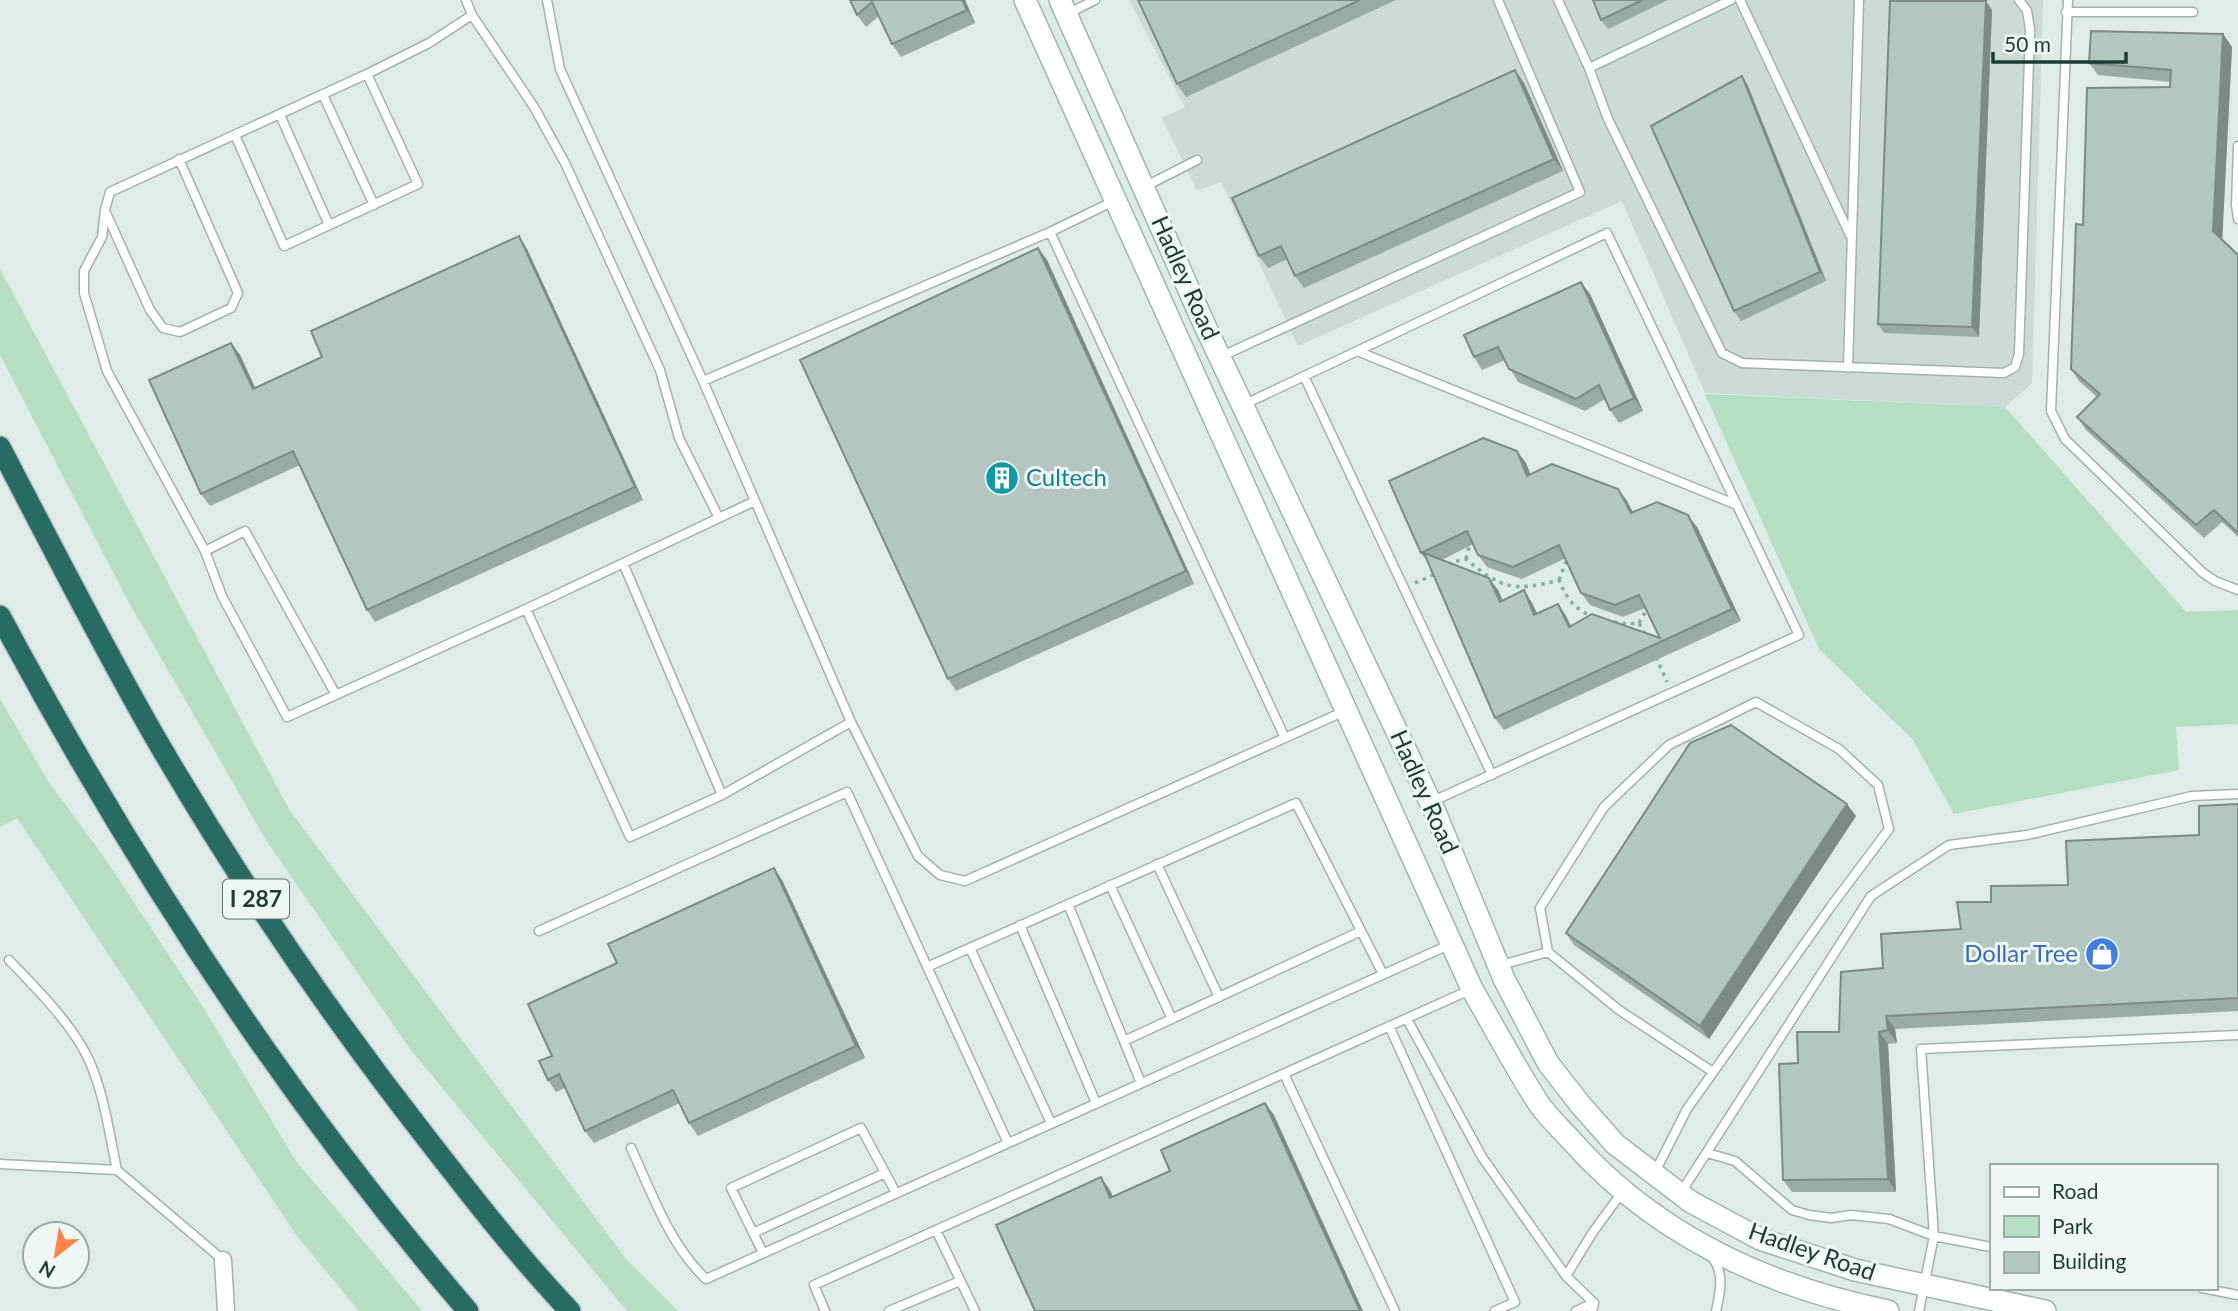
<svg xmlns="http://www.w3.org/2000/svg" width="2238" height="1311" font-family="Lato,sans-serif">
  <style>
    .built { fill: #ccdbd5 }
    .green { fill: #b4dfc3 }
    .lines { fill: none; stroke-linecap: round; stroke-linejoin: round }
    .lane-casing { stroke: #a1b3ae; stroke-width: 11 }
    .street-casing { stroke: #a1b3ae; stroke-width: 19 }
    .secondary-casing { stroke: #9cb8b0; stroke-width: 24 }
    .highway-casing { stroke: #c0c8c7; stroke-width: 24 }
    .path { stroke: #7bb2a5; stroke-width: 3.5; stroke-dasharray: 3.5 5; stroke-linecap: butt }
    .lane { stroke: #fff; stroke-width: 8 }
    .street { stroke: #fff; stroke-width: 16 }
    .secondary { stroke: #fff; stroke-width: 21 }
    .highway { stroke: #276b62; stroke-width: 21 }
    .wall { fill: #9aaaa4; fill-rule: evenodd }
    .shaded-wall { fill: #7d8b86 }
    .building { fill: #b3c6bf; stroke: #7d8b86; stroke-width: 2 }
    .labels { text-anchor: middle; stroke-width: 6; stroke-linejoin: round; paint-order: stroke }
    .shield { fill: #eef7f4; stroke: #5c746f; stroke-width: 2 }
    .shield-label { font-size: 23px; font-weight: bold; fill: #1e3c36 }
    .street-label { font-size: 24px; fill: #1e3c36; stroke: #eef7f4 }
    .culture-label { font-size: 24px; fill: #0d838f; stroke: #eef7f4; text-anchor: start }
    .shop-label { font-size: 24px; fill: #366cbe; stroke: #eef7f4; text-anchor: end }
  </style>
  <rect width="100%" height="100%" fill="#deebe6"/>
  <path class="built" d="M 1129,0 L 2043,0 L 2032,383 L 2005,407 L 1705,393 L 1622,201 L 1298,346 L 1221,182 L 1197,191 L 1162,118 L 1185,107 Z"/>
  <path class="green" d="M 0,269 L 290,811 L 627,1260 L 678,1311 L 627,1311 L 410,1049 L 266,840 L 127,599 L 0,355 Z
    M 1705,394 L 2005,407 L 2186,612 L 2238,610 L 2238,724 L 2176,727 L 2179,770 L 1954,814 L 1913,740 L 1819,649 Z
    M 0,699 L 48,781 L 106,860 L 203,1007 L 296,1161 L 422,1311 L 359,1311 L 297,1236 L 17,818 L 0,827 Z"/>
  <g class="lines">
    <g class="lane-casing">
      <path id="lane" d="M 466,0 L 472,15 L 429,43 L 367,74 L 110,192 L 105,210 L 102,237 L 84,271 L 84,293 L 107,371 L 205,551 L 222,596 L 287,717 L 526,609 L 755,501
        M 547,0 L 560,69 L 703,381 L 851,722 L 918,856 L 940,875 L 965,881 L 1345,711
        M 1558,0 L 1589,68 L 1608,119 L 1722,353 L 1742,363 L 2004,373 L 2015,367 L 2019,354 L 2030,29 L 2027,11 L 2019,0
        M 1740,0 L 1850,235
        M 2068,0 L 2051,411 L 2065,439 L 2202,572 L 2215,581 L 2238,590
        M 2066,12 L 2193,12
        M 1067,14 L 1095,0
        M 472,15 L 534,107 L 565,163 L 660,370 L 679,438 L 719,518
        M 1589,68 L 1731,0
        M 323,95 L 374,205
        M 280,115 L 329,225
        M 235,135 L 284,246 L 418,184 L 367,74
        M 2238,146 L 2236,205 L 2238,219
        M 1144,187 L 1197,160
        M 106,213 L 150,310 L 163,328 L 180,332 L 231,308 L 238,293 L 179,159
        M 1050,232 L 1285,738
        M 1357,351 L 1737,505
        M 1220,357 L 1580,192 L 1498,0
        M 1848,368 L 1859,0
        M 1304,376 L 1492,775
        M 703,381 L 1050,232 L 1114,201
        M 1243,405 L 1607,233 L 1799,635 L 1433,801
        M 205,551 L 245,531 L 336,695
        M 623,563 L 722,795
        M 526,609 L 630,837 L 722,795 L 851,722
        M 1157,864 L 1219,997
        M 1110,885 L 1172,1019
        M 1068,904 L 1141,1083
        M 1020,925 L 1096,1103
        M 539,931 L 847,792 L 1008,1143
        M 970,948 L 1051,1123
        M 9,960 C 35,987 70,1022 87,1056 C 104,1091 109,1133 117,1170
        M 1501,965 L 1548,952
        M 927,967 L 1296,803 L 1383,974
        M 1407,1019 L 1482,1157 L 1566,1276
        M 1389,1026 L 1515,1302 L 1495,1311
        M 1124,1041 L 1361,931
        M 1284,1074 L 1395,1311
        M 631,1148 C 652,1193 669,1244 706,1279 L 1451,944
        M 1707,1153 L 1735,1161 L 1792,1210 L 1809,1215 L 1831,1218 L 1851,1215 L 1889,1219 L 1934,1236 L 1991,1247
        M 0,1164 L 117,1170 L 223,1260
        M 1655,1172 L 1687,1109 L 1832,905 L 1889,829 L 1878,785 L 1839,749 L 1756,702 L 1669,745 L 1604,807 L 1540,908 L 1548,952 L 1619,1010 L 1713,1072
        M 1680,1194 L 1871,896 L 1949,845 L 2027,835 L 2192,796 L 2238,794
        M 936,1230 L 975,1311
        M 753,1233 L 885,1173
        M 763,1253 L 731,1188 L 861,1128 L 896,1193
        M 1712,1257 C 1725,1273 1720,1293 1716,1311
        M 2202,1288 L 2238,1295
        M 825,1311 L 814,1285 L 1472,989
        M 889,1311 L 960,1281
        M 1576,1311 L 1594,1303
        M 1592,1311 L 1594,1303 L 1566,1276 L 1593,1232 L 1623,1191
        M 1919,1311 L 1934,1236 L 1921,1049 L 2238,1035"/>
    </g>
    <g class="street-casing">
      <path id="street" d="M 223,1260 L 226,1311"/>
    </g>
    <g class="secondary-casing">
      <path id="secondary" d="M 1025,0 L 1472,989 C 1494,1027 1515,1067 1539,1104 C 1548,1117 1560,1128 1571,1140 C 1655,1235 1765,1286 1888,1311
        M 1060,0 L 1205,326 L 1435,812 L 1504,979 L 1548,1063 L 1579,1103 L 1615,1144 L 1691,1202 L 1760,1239 L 1855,1270 L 2045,1311"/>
    </g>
    <g class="highway-casing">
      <path id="highway" d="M 0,447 C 50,543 99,639 152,732 C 234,874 327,1011 428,1140 C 473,1198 519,1257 570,1311
        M 0,616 C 132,863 286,1099 468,1311"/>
    </g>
    <path class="path" d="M 1466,559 L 1469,546
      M 1449,565 L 1452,562 L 1466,559 C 1501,589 1515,592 1559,580 C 1566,598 1575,610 1594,617
      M 1559,580 L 1567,559
      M 1415,583 L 1437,573
      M 1614,622 L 1628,624 L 1639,623 L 1645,635
      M 1639,623 L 1648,607
      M 1656,657 L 1667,682"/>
    <use href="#lane" class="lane"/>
    <use href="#street" class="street"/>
    <use href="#secondary" class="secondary"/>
    <use href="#highway" class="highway"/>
  </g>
  <path class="wall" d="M 850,0 L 965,0 L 975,23 L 901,57 L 892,44 L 879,16 L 866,27 L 857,15 Z
    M 1138,0 L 1396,0 L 1186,97 L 1177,84 Z
    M 1593,0 L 1668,0 L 1608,29 L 1601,20 Z
    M 1992,10 L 1979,337 L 1884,333 L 1878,324 Z
    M 2223,34 L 2232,47 L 2222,240 L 2238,255 L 2238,537 L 2222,522 L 2204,538 L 2086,430 L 2077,417 L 2097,397 L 2079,381 L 2071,369 L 2170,87 L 2171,82 L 2098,75 L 2089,63 Z
    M 1515,70 L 1524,83 L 1563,171 L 1304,288 L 1295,276 L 1288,259 L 1268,268 L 1259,256 Z
    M 1742,76 L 1748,86 L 1826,281 L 1741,321 L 1734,311 Z
    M 519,236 L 527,249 L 643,500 L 375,622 L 367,610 L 300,465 L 210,506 L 201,494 L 231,343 L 240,355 L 255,387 L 322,357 Z
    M 1038,248 L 1047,260 L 1194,584 L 956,691 L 948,679 Z
    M 1590,294 L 1643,411 L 1619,423 L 1610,410 L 1605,399 L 1585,411 L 1518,382 L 1505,360 L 1482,370 L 1474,357 Z
    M 1526,463 L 1530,474 L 1618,489 L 1627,501 L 1633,513 L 1697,527 L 1741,621 L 1504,730 L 1495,718 L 1429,564 L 1421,553 ZM 1473,544 L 1478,555 L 1487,567 L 1522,579 L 1566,558 L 1581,593 L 1590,605 L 1623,617 L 1645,608 L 1660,638 L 1571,626 L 1566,616 L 1558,604 L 1537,613 L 1532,603 L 1524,590 L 1503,601 L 1498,590 L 1442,560 Z
    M 2238,804 L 2238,1011 L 1895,1029 L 1897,1043 L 1888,1044 L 1896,1192 L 1792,1192 L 1783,1180 L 1798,1063 L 1839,1032 L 1883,968 L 1961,929 L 1991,902 L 2068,885 L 2199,835 Z
    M 1856,816 L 1709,1039 L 1574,945 L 1566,933 Z
    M 782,880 L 865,1058 L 698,1136 L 689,1123 L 680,1103 L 594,1143 L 585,1131 L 565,1088 L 556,1092 L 548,1080 L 617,963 Z"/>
  <path class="shaded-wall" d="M 962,0 L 965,0 L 975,23 L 967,10 Z
    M 1986,1 L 1992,10 L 1979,337 L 1972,327 Z
    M 2223,34 L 2232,47 L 2222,244 L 2213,231 Z
    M 1515,70 L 1524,83 L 1563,171 L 1554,159 Z
    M 1742,76 L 1748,86 L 1826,281 L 1820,272 Z
    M 519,236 L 527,249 L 643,500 L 635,487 Z
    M 1038,248 L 1047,260 L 1194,584 L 1186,571 Z
    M 1581,282 L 1590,294 L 1643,411 L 1634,398 Z
    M 231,343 L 240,355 L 261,401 L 253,389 Z
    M 1517,451 L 1526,463 L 1536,488 L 1527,476 Z
    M 1618,489 L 1627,501 L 1640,526 L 1631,513 Z
    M 1688,515 L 1697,527 L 1741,621 L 1732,609 Z
    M 1489,578 L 1498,590 L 1509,615 L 1500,602 Z
    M 1524,590 L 1532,603 L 1543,627 L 1534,615 Z
    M 1558,604 L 1566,616 L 1577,639 L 1569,627 Z
    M 1847,804 L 1856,816 L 1709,1039 L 1700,1026 Z
    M 774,868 L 782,880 L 865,1058 L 856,1046 Z
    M 1886,1016 L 1895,1029 L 1897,1043 L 1888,1030 Z
    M 1879,1032 L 1888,1044 L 1896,1192 L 1888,1179 Z
    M 1265,1103 L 1274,1115 L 1363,1311 L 1360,1311 Z
    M 1101,1177 L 1110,1190 L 1119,1210 L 1110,1198 Z"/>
  <path class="building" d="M 850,0 L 962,0 L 967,10 L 892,44 L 872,2 L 857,15 Z
    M 1138,0 L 1360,0 L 1177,84 Z
    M 1593,0 L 1642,0 L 1601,20 Z
    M 1890,1 L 1986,1 L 1972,327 L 1878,324 Z
    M 2091,31 L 2223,34 L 2213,231 L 2238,255 L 2238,533 L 2214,510 L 2196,525 L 2077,417 L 2100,394 L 2071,369 L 2076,224 L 2083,225 L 2087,88 L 2170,87 L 2171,70 L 2089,63 Z
    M 1515,70 L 1554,159 L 1295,276 L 1281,246 L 1259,256 L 1232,198 Z
    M 1742,76 L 1820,272 L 1734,311 L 1651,126 Z
    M 519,236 L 635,487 L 367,610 L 293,451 L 201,494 L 149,380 L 231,343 L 253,389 L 322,357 L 311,331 Z
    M 1038,248 L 1186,571 L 948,679 L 800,360 Z
    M 1581,282 L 1634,398 L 1610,410 L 1599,385 L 1576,399 L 1509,369 L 1498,347 L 1474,357 L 1464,335 Z
    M 1483,438 L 1517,451 L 1527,476 L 1552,464 L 1618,489 L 1631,513 L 1657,502 L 1688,515 L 1732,609 L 1495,718 L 1424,553 L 1489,578 L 1500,602 L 1524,590 L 1534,615 L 1558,604 L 1569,627 L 1592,614 L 1660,638 L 1639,595 L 1615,605 L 1581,593 L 1559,545 L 1513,567 L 1478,555 L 1467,531 L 1421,553 L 1389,481 Z
    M 1731,725 L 1847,804 L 1700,1026 L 1566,933 L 1690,743 Z
    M 2238,804 L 2238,998 L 1886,1016 L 1888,1030 L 1879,1032 L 1888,1179 L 1783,1180 L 1779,1064 L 1798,1063 L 1797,1032 L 1839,1032 L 1841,972 L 1883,968 L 1881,934 L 1961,929 L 1957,902 L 1991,902 L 1991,886 L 2068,885 L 2066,841 L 2199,835 L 2199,806 Z
    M 774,868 L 856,1046 L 689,1123 L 673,1090 L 585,1131 L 559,1074 L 548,1080 L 539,1061 L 552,1056 L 528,1004 L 617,963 L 608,944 Z
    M 1265,1103 L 1360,1311 L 1035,1311 L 996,1225 L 1101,1177 L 1110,1198 L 1170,1171 L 1161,1150 Z"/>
  <defs>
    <g id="building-disc" transform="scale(1.75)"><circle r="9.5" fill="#0f9aa8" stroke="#eef7f4"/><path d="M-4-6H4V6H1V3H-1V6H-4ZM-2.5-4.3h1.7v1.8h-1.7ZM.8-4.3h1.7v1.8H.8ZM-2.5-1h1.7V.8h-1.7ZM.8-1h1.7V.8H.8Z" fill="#fff"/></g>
    <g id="shop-disc" transform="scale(1.75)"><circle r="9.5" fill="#3f7fe0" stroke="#eef7f4"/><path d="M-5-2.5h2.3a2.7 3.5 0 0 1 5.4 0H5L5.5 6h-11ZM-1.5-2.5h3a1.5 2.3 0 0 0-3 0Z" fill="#fff"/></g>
  </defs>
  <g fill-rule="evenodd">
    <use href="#building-disc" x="1002" y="478"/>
    <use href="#shop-disc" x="2102" y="954"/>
  </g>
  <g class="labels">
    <rect class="shield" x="223" y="879.5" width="66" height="39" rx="5"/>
    <g class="shield-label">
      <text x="256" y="907">I 287</text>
    </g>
    <g class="street-label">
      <text transform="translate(1185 278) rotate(66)" y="8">Hadley Road</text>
      <text transform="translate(1424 792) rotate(66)" y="8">Hadley Road</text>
      <text transform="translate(1812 1252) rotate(19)" y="8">Hadley Road</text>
    </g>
    <g class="culture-label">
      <text x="1026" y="486">Cultech</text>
    </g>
    <g class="shop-label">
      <text x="2078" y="962">Dollar Tree</text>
    </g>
  </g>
  <rect x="1990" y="1164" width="228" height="126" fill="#eef7f4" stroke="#9baca8" stroke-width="2"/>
  <rect x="2004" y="1187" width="35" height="10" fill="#ffffff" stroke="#9baca8" stroke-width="2"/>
  <text x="2052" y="1199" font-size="21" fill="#1e3c36">Road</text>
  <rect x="2004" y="1216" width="35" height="21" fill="#b4dfc3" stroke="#9baca8" stroke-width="2"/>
  <text x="2052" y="1234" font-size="21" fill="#1e3c36">Park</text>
  <rect x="2004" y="1252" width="35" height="21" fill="#b3c6bf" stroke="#9baca8" stroke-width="2"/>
  <text x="2052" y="1269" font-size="21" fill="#1e3c36">Building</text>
  <g transform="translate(56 1255) rotate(211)"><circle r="33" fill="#eef7f4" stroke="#9baca8" stroke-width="2"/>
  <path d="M0-5L12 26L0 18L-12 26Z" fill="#ff8448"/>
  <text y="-10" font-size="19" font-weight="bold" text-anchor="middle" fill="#1e3c36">N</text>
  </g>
  <path d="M1993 52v10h133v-10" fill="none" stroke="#1e3c36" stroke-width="3.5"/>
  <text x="2004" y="52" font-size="21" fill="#1e3c36" stroke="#eef7f4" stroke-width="5" paint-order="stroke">50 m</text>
</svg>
